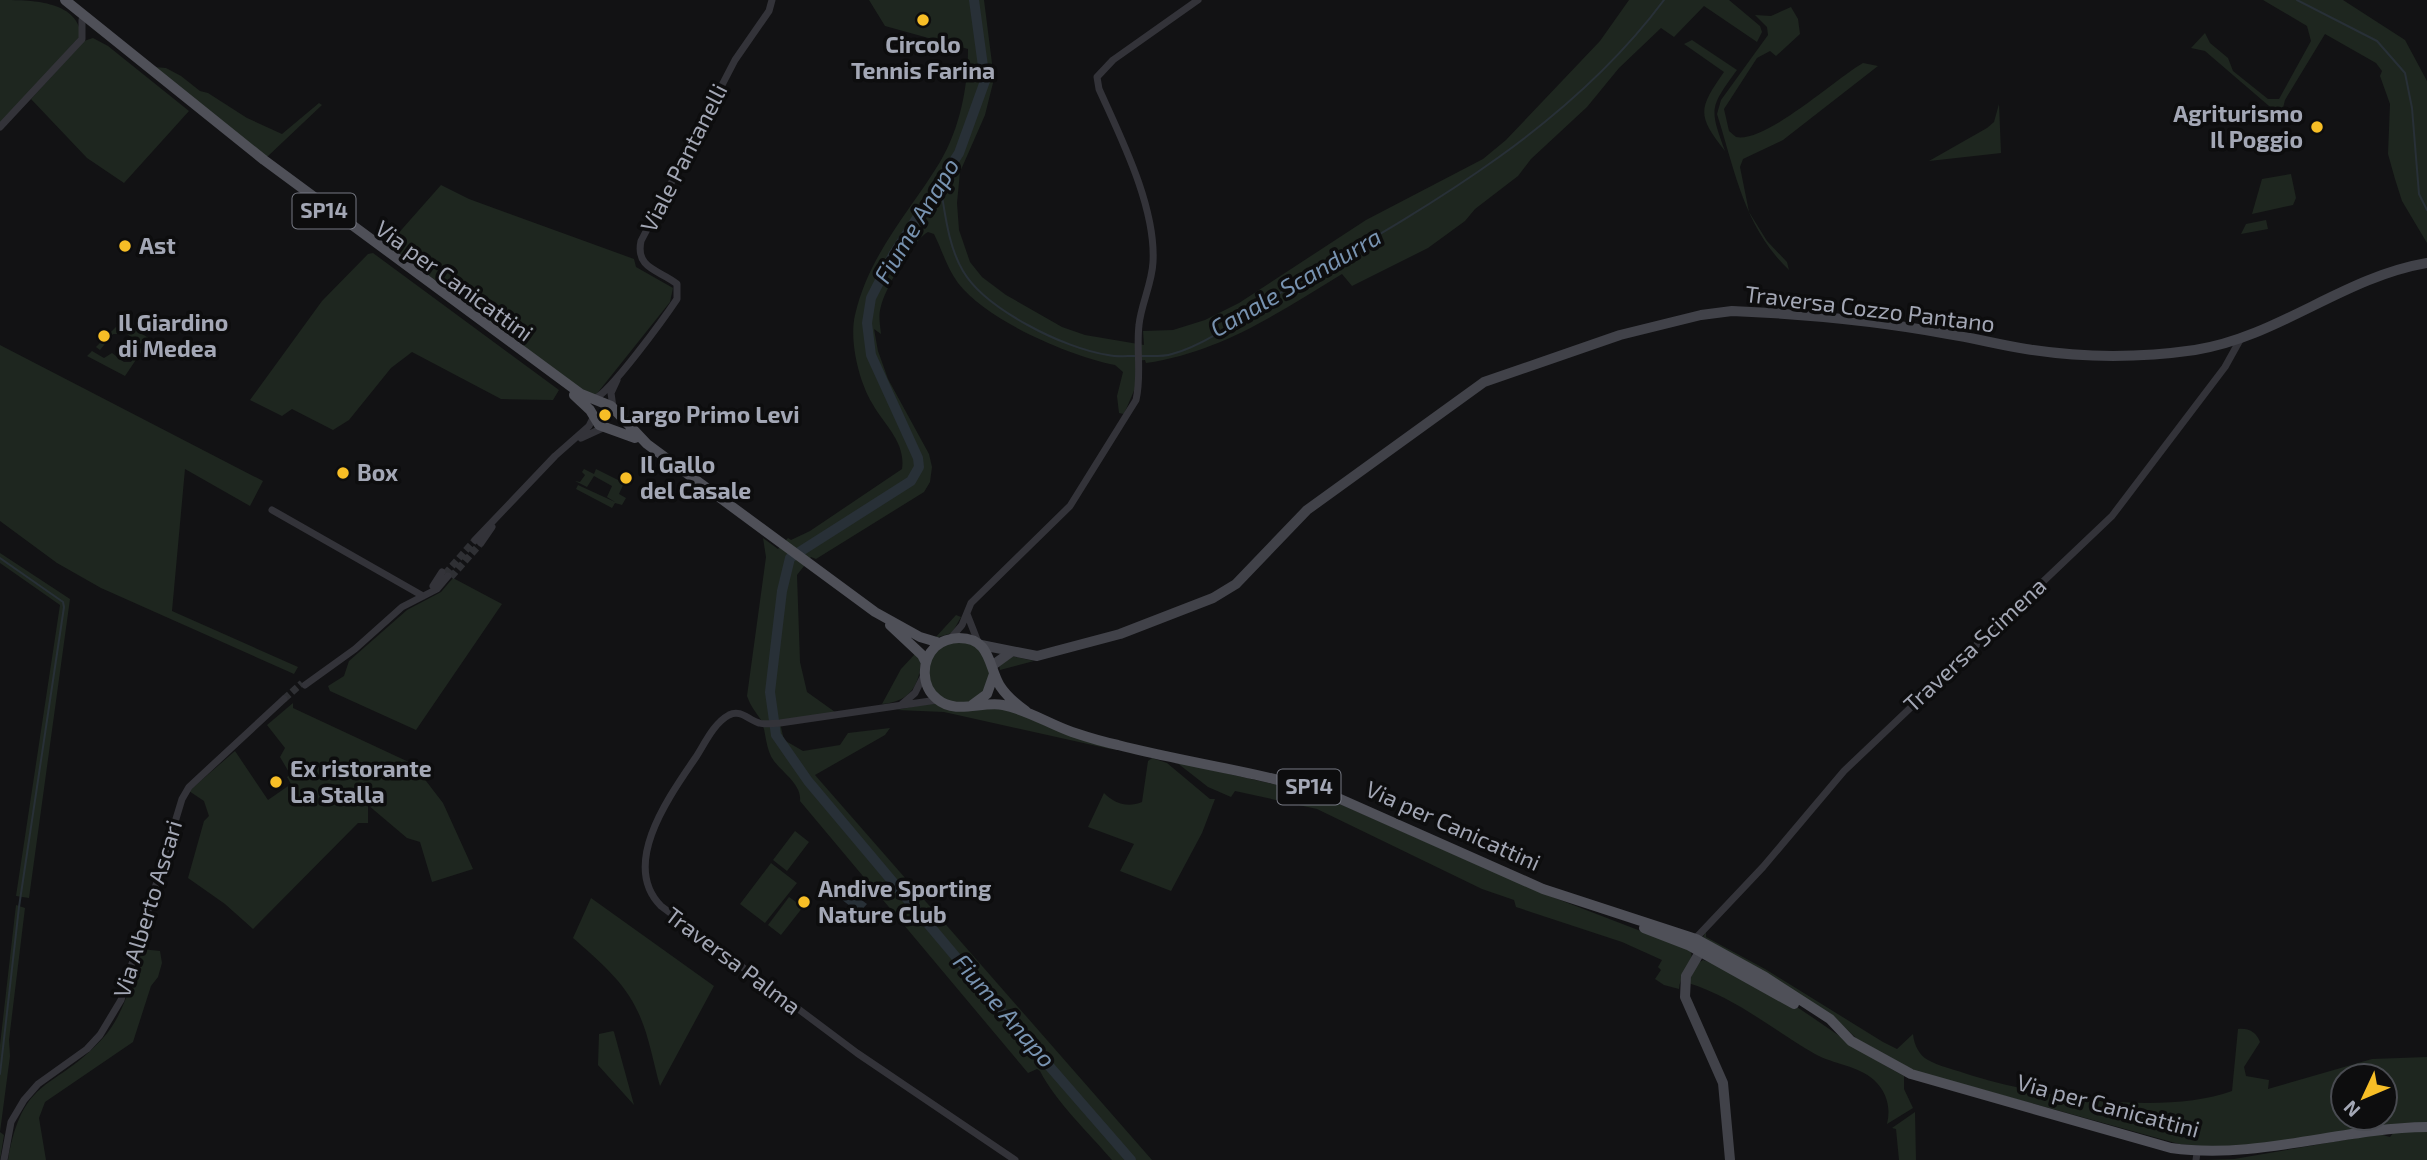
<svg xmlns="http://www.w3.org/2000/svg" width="2427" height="1160" font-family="'Exo 2',sans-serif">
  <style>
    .green { fill: #1e261f; fill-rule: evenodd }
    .water { fill: #283037 }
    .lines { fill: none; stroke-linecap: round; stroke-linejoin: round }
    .stream { stroke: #283037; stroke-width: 2 }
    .river { stroke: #283037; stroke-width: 10 }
    .street-tunnel { stroke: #2f3034; stroke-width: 7; stroke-dasharray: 7 3.5; stroke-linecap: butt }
    .street { stroke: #333339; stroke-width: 7 }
    .secondary { stroke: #414249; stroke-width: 10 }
    .primary { stroke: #4f5058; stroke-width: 10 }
    .poi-dot { fill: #f7be26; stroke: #0d0d0e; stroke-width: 2.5 }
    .labels { text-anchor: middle; stroke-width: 7; stroke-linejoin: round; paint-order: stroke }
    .shield { fill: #0d0d0e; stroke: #767983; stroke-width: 2 }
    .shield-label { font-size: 21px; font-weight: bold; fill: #a3a7b5 }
    .poi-label { font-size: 23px; font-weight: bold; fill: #a3a7b5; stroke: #0d0d0e; text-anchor: start }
    .street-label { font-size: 23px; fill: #a3a7b5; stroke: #0d0d0e }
    .water-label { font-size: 24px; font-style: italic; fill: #7893b1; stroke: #0d0d0e }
  </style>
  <rect width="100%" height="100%" fill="#121214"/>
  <path class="green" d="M 0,0 C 30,0 77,0 81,35 L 0,125 Z
    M 869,0 L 984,0 L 994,79 L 985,115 L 960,172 L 957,203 L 959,230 L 970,262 L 982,277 L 1006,295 L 1062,327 L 1085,335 L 1144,345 L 1143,331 L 1173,330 L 1205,320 L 1239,303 L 1366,220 L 1483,159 L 1506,140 L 1600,41 L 1629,0 L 1729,0 L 1760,26 L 1762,32 L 1757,42 L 1704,6 L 1674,37 L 1661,28 L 1619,68 L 1587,107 L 1531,159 L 1518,176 L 1475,209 L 1465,221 L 1428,248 L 1352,286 L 1342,274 C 1278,313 1221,352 1146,363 L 1145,360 L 1137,361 L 1136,386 L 1124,414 L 1119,413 L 1117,396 L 1123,372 L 1115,365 C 1070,356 987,321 958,283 C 947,268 942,250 934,234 L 928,232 C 912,241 886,287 881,306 C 878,316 880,324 881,334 L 874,329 L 878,351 L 888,379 L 929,454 L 932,467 L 930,482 L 924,492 L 816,559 L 811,557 L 797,575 L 800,662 L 807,692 L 835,712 L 780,723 L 784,740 L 803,751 L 840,745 L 848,733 L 890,728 L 885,735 L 815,775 L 1152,1160 L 1112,1160 C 1089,1133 1055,1101 1040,1071 L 1037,1069 L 1028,1073 L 800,801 C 802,785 783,773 774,761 C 765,749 766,729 761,720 C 755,711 751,707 747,696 L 766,557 L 763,538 L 778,549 L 788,538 L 791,540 L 810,531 L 902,469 C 906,442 884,425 872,403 C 859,381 849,341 855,315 C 869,254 909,213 940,162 C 960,128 968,87 968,49 L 885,26 Z
    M 2263,0 L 2343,0 L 2405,40 L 2427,81 L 2427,243 L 2402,201 L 2395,179 L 2388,154 L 2390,104 L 2380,76 L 2382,71 L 2376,63 L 2325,34 L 2285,100 L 2282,112 L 2276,112 L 2205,51 L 2191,48 L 2205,33 L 2210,43 L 2228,58 L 2233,71 L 2268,99 L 2279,99 L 2311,41 L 2307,26 Z
    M 1791,7 L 1798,19 L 1800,34 L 1776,56 L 1770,51 L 1757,58 L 1724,109 L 1729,131 L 1736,137 C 1766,143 1835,79 1863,63 L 1878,66 L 1783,140 L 1743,159 L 1740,167 L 1749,212 L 1767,241 L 1787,262 L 1789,270 C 1744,227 1735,171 1717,114 L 1721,100 L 1768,35 L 1767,27 L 1755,15 L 1771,16 Z
    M 93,38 L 108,46 L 189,111 L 124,183 L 87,158 L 31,99 L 84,41 Z
    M 1692,40 L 1737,70 C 1710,107 1709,108 1725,151 C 1696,115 1699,108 1724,72 L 1684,44 Z
    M 154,67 L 166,68 L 181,76 L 200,91 L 208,93 L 247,118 L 282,134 L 319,103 L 322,105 L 267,157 Z
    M 1999,104 L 2001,153 L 1929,161 L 1987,128 L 1994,122 Z
    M 2291,174 L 2296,198 L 2293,205 L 2252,214 L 2262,179 Z
    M 441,185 L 469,199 L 634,259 L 636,267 L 673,288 L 670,302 L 595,396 L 587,394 L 388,245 Z
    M 2266,220 L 2268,229 L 2241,234 L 2246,224 Z
    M 373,253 L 559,390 L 553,400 L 501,399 L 412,352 L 391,368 L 349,420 L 333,430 L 292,409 L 282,416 L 250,400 L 322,301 L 368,254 Z
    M 122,321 L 150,339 L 125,376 L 87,356 L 92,351 L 104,358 L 112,353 L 124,362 L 131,362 L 143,345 L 127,334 L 113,334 L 100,350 L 96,347 Z
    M 0,345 L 263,481 L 250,506 L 185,469 L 172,611 L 298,667 L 294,674 L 101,588 L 57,563 L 0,521 Z
    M 584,469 L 594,474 L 596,469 L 624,483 L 619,494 L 626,498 L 622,505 L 615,503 L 612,508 L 576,489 L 578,485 L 615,502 L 607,497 L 612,486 L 594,476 L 587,487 L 575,481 L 580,482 L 585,475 L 582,472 Z
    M 0,553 L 70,599 L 29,898 L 16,896 L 60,605 L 0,563 Z
    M 453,578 L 502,604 L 416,730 L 330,691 L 328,686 L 344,676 L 349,661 L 407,610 L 441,592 Z
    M 956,615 L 961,617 L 952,633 L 935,638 Z
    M928 673a31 31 0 1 1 62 0a31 31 0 1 1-62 0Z
    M 915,654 L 921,659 C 920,685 910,702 882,704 L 901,669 Z
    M 1011,656 L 1034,661 L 1000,670 L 999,664 Z
    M 293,703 L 293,708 L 413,764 L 443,803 L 473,869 L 432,882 L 420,842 L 407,838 L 368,805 L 368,823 L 358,823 L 253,929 L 225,904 L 188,878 L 204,821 L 209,816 L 204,801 L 189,791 L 235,751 L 268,800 L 291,784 L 287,777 L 290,774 L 280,757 L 285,748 L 267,725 Z
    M 930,703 L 1010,710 L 1063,733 L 1115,750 L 944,712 L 897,710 Z
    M 1152,758 L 1167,763 L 1210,799 L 1215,799 L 1202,833 L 1171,891 L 1120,871 L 1134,844 L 1088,827 L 1104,793 C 1115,804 1128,808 1142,802 L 1148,761 Z
    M 1176,762 L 1317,794 L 1542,893 L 1690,950 C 1697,963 1679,975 1679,989 L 1664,985 L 1655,979 L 1661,970 L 1658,967 L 1662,960 L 1622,942 L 1516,907 L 1514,900 L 1482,889 L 1317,809 L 1235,791 L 1231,797 L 1208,787 Z
    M 795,831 L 809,842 L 787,871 L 773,860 Z
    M 771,863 L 797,883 L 765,923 L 740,904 Z
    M 789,897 L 803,907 L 781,935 L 768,925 Z
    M 591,898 L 714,986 L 660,1086 C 653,1062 649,1035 638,1012 C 624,981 598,960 573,938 Z
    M 16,905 L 25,908 L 9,1040 L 10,1056 L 0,1132 L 4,1135 L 0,1160 L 0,1045 Z
    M 1706,932 L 1706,937 L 1765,969 L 1883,1042 L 1897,1049 L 1913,1034 C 1914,1045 1919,1055 1928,1060 C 1938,1066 1953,1069 1964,1073 C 2035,1096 2160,1117 2232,1091 L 2238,1029 C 2249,1028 2256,1032 2260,1042 L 2244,1067 L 2246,1076 L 2269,1080 L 2268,1089 L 2372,1059 L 2427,1057 L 2427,1123 L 2235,1149 L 2179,1144 L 1915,1071 L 1857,1039 L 1840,1023 L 1703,937 ZM 2343,1076 L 2385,1076 L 2385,1118 L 2343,1118 Z
    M 141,949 L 160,951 L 162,963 L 158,977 L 151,986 L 133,1042 L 45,1102 L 39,1118 L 46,1160 L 8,1160 C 23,1074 54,1092 103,1038 C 125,1014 132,979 141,949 Z
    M 1703,960 C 1777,982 1837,1041 1904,1076 L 1904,1089 L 1913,1108 L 1887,1124 C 1891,1108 1887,1092 1874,1080 C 1859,1066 1833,1064 1815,1054 C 1773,1030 1735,997 1688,983 L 1698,963 Z
    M 613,1031 L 614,1032 L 634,1105 L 598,1065 L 599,1034 Z
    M 1915,1112 L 1916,1160 L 1899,1160 L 1896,1129 L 1892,1128 Z
    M 2427,1131 L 2427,1160 L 2205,1160 L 2234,1159 L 2379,1134 L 2390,1137 L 2394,1132 Z"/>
  <path class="water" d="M 848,890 L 867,904 L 859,913 L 841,899 Z"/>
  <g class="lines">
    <path class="stream" d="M 2297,0 L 2377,41 L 2405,73 L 2412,108 L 2419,194 L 2427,210
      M 940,184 C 945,212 948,246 963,271 C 985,309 1065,349 1108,355 C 1116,357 1126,356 1135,356
      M 1140,356 C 1150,356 1163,357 1172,354 C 1213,343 1263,302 1301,280 C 1433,204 1571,125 1664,0
      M 0,558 L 63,602 L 64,607 L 19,907 L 0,1074"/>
    <path class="river" d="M 974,0 L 985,81 L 959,153 L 893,255 L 871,298 L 867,323 L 871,355 L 918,458 L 919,467 L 911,481 L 790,558 L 782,591 L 770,692 L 776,735 L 808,781 L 1003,1013 L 1131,1160"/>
    <path class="street-tunnel" d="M 445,574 L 475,540
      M 451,577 L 481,543
      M 284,699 L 302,683"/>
    <path class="street" d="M 0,127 L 82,39 L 82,20
      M 594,399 C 610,393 665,317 677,299 L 677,284 C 660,270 635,269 641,241 L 735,60 L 769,11 L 772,0
      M 613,407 L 611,393 L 617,380
      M 581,438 L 605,427
      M 272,510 L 423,596
      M 475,540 L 555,456 L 589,426 L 594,416
      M 481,543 L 492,527
      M 433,586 L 442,572
      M 967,614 L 978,642
      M 951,638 L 962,625 L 971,603 L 1070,506 L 1136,400 C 1142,375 1136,350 1139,325 C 1141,304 1152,284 1153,262 C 1156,207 1121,138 1099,89 L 1097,77 L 1113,60 L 1198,0
      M 305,685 L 355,649 L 402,607 L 437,589 L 448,576
      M 937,700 L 780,723 C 773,723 765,725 759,723 C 748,720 741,709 729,715 C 714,723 705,743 696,757 C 671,794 619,864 661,906 L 857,1053 L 1015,1160
      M 901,705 L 915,693 L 923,677
      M 1694,940 L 1763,867 L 1844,771 L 2112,516 L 2225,367 L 2240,340
      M 4,1160 L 11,1122 L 24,1100 L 38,1084 L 87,1049 L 100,1035 L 121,1000 L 182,799 L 189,787 L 284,699
      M 2196,1160 L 2197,1153"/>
    <path class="secondary" d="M 981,645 L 1037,656 L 1120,634 L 1213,598 L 1236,584 L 1307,510 L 1484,382 L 1620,335 L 1701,315 L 1732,311 C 1803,314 1878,321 1948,334 C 1974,338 2000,345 2026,349 C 2082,358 2139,358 2195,350 C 2278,337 2344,277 2427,263
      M 993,665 L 1011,652
      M 1700,952 L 1686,976 L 1685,997 L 1723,1083 L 1730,1160"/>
    <path class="primary" d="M 65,0 L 264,160 L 581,394 L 611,406 L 647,444 L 875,612 L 920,637 L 940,643
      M 574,395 L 590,410 L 599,425 L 635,438
      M 890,625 L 922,655 L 926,663
      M 972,705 L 987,694 L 994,674
      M 1026,711 C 1016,704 1007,697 1000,686 C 988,666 991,638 959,638 C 951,638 941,641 935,647 C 921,661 921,686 937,699 C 956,715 981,701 1003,705 C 1028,710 1049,724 1072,732 C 1087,737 1103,742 1118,745 C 1188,763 1260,772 1329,794 L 1543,889 L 1696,939 L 1765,977 L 1830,1019 L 1851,1041 L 1911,1074 L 2171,1148 C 2259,1160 2340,1128 2427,1127
      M 1644,928 L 1688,945 L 1794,1004"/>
  </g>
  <g class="poi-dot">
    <circle cx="923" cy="20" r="7"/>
    <circle cx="2317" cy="127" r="7"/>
    <circle cx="125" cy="246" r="7"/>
    <circle cx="104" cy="336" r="7"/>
    <circle cx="605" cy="415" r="7"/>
    <circle cx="343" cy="473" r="7"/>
    <circle cx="626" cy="478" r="7"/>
    <circle cx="276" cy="782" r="7"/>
    <circle cx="804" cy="902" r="7"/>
  </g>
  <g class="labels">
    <g class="shield">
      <rect x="292.5" y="193.5" width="63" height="35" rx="5"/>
      <rect x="1277.5" y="769.5" width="63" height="35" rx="5"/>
    </g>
    <g class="shield-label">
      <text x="324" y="218">SP14</text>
      <text x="1309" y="794">SP14</text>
    </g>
    <g class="poi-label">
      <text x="923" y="53" text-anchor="middle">Circolo<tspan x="923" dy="26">Tennis Farina</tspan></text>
      <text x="2303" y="122" text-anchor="end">Agriturismo<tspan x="2303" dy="26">Il Poggio</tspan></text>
      <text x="139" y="254">Ast</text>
      <text x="118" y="331">Il Giardino<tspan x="118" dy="26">di Medea</tspan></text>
      <text x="619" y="423">Largo Primo Levi</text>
      <text x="640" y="473">Il Gallo<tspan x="640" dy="26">del Casale</tspan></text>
      <text x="357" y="481">Box</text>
      <text x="290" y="777">Ex ristorante<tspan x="290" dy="26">La Stalla</tspan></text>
      <text x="818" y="897">Andive Sporting<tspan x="818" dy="26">Nature Club</tspan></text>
    </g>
    <g class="street-label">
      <text transform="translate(684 158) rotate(-63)" y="8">Viale Pantanelli</text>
      <text transform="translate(454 281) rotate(36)" y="8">Via per Canicattini</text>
      <text transform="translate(1870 309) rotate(7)" y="8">Traversa Cozzo Pantano</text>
      <text transform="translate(1975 645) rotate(-43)" y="8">Traversa Scimena</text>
      <text transform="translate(1453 826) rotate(24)" y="8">Via per Canicattini</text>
      <text transform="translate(148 909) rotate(-73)" y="8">Via Alberto Ascari</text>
      <text transform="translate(733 961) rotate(37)" y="8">Traversa Palma</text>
      <text transform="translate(2108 1106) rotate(15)" y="8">Via per Canicattini</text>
    </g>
    <g class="water-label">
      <text transform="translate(917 221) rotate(-59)" y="8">Fiume Anapo</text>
      <text transform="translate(1296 283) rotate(-30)" y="8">Canale Scandurra</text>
      <text transform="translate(1004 1011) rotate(49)" y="8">Fiume Anapo</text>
    </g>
  </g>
  <g transform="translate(2364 1097) rotate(226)"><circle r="33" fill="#0d0d0e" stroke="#494b51" stroke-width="2"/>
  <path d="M0-5L12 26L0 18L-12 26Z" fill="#f7be26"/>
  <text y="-10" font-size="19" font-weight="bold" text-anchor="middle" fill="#a3a7b5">N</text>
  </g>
</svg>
